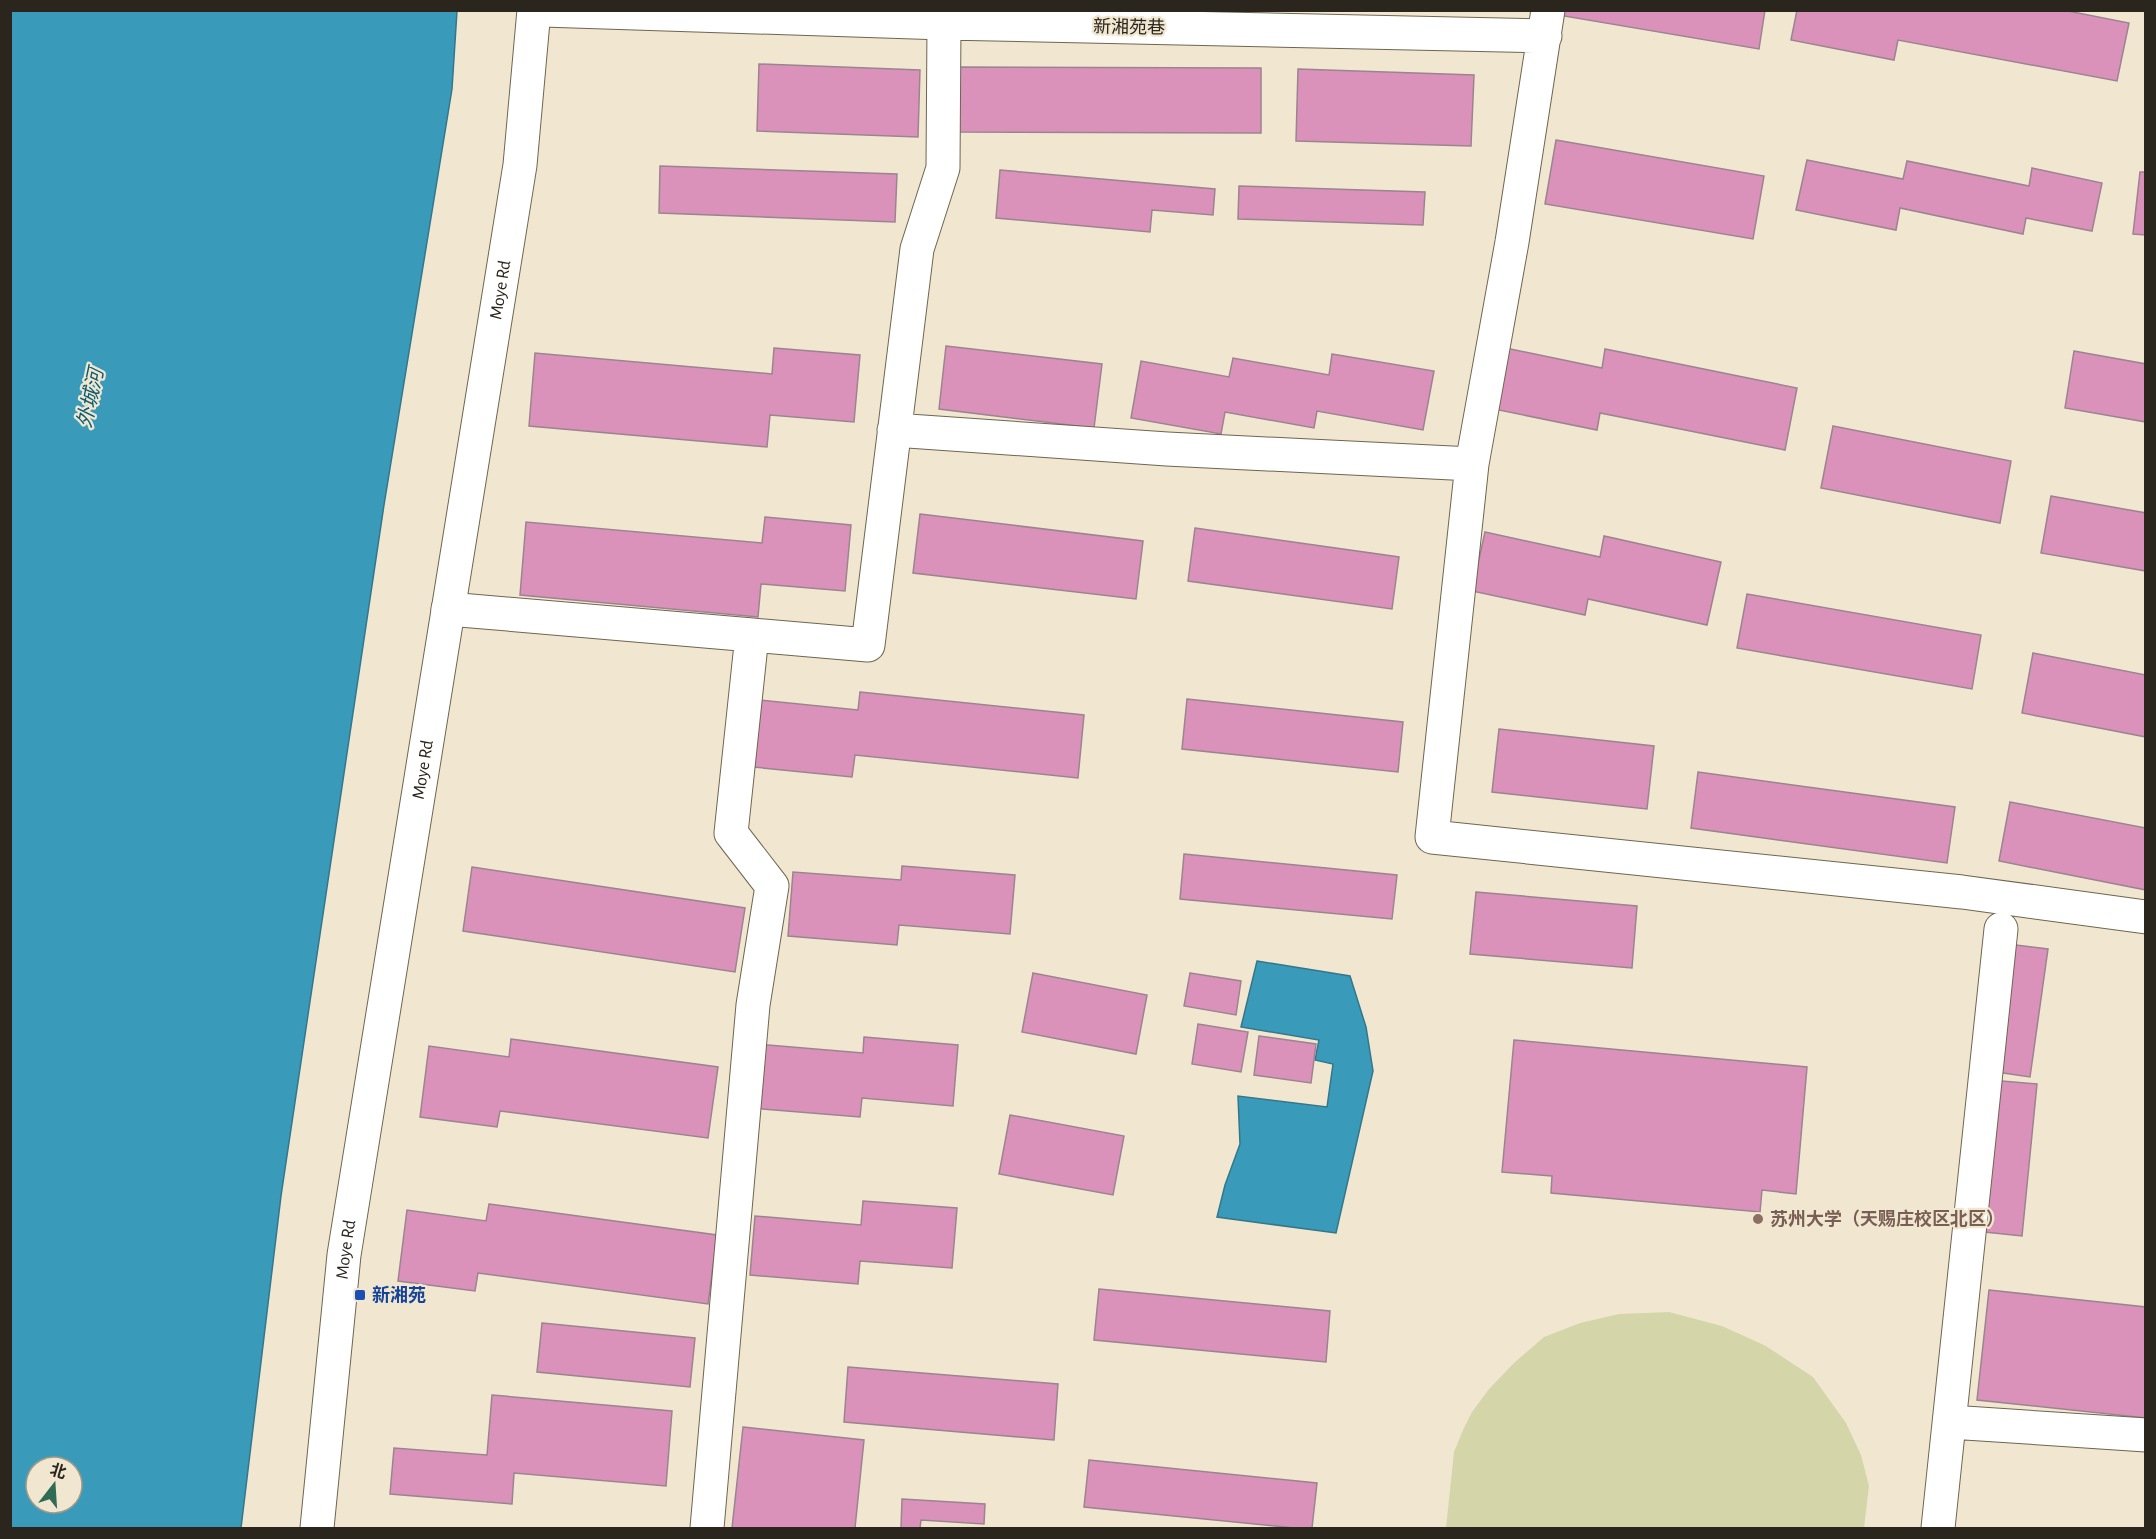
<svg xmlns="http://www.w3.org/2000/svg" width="2156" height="1539" font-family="'Alegreya Sans','Noto Sans SC',sans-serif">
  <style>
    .green { fill: #d4d6a9 }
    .water { fill: #399aba; stroke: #34778b; stroke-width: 1.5; fill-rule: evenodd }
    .building { fill: #da92bb; stroke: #9b8490; stroke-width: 1.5 }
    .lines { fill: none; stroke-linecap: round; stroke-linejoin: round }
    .minor-casing { stroke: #6e6551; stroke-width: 35 }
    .major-casing { stroke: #6e6551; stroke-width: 35 }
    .minor { stroke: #fff; stroke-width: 33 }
    .major { stroke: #fff; stroke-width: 33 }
    .education-dot { fill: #8d6e63; stroke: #f1e7d0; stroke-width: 2 }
    .transit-dot { fill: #1a4fb4; stroke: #f1e7d0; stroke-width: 2 }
    .labels { text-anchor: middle; stroke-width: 4.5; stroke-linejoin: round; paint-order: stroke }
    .street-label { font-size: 18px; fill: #2a261e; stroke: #f1e7d0 }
    .education-label { font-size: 18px; font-weight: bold; fill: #785e54; stroke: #f1e7d0; text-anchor: start }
    .transit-label { font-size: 18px; font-weight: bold; fill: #164399; stroke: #f1e7d0; text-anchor: start }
    .water-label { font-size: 20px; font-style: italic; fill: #0b5a71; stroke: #f1e7d0 }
  </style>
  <rect width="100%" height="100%" fill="#f1e7d0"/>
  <path class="green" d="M 1669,1312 L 1722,1326 L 1766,1346 L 1813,1377 L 1846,1423 L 1861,1455 L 1869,1486 L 1864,1528 L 1446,1528 L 1454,1452 L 1463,1430 L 1472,1412 L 1489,1389 L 1515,1362 L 1544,1337 L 1580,1323 L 1619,1314 Z"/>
  <path class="water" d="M 10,11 L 457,11 L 452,89 L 384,505 L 281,1196 L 241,1528 L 11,1528 ZM 36,1467 L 72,1467 L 72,1503 L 36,1503 Z
    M 1257,961 L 1350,976 L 1366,1027 L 1373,1071 L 1336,1233 L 1217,1217 L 1225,1185 L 1240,1144 L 1238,1096 L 1327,1107 L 1333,1064 L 1315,1060 L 1319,1040 L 1241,1027 Z"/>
  <path class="building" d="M 1565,10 L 1765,10 L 1759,49 L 1564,16 Z
    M 1797,10 L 2063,10 L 2129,23 L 2117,81 L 1898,40 L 1894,60 L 1791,40 Z
    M 759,64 L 920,70 L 918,137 L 757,131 Z
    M 957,67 L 1261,68 L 1261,133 L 957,132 Z
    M 1298,69 L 1474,75 L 1471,146 L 1296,141 Z
    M 1556,140 L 1764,176 L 1753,239 L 1545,204 Z
    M 1807,160 L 1903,179 L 1907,161 L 2029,186 L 2032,168 L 2102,183 L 2092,231 L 2026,218 L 2023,234 L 1900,208 L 1896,230 L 1796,210 Z
    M 660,166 L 897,174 L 895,222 L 659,213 Z
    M 1000,170 L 1215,189 L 1213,215 L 1152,210 L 1150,232 L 996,218 Z
    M 2140,172 L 2146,172 L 2146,235 L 2133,234 Z
    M 1239,186 L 1425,192 L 1423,225 L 1238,219 Z
    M 946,346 L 1102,364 L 1094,428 L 939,409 Z
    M 1501,347 L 1602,368 L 1605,349 L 1797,388 L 1785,450 L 1600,413 L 1597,430 L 1489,408 Z
    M 774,348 L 860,355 L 854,422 L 770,415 L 767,447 L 529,426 L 535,353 L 772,374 Z
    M 2074,351 L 2146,364 L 2146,422 L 2065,408 Z
    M 1332,354 L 1434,371 L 1423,430 L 1317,411 L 1314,428 L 1225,412 L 1221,434 L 1131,418 L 1141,361 L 1229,377 L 1233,358 L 1329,375 Z
    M 1833,426 L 2011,461 L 2000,523 L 1821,488 Z
    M 2051,496 L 2146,513 L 2146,571 L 2041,553 Z
    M 920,514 L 1143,541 L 1136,599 L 913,573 Z
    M 765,517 L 851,525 L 845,591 L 761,584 L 758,617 L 520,595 L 526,522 L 762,543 Z
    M 1195,528 L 1399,557 L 1392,609 L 1188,581 Z
    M 1485,532 L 1600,557 L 1604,536 L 1721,562 L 1707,625 L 1588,599 L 1585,615 L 1472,591 Z
    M 1747,594 L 1981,635 L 1972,689 L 1737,648 Z
    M 2033,653 L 2146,675 L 2146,737 L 2022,713 Z
    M 860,692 L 1084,715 L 1078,778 L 855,755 L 852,777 L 743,766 L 749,699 L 858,710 Z
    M 1187,699 L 1403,722 L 1398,772 L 1182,749 Z
    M 1499,729 L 1654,746 L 1647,809 L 1492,792 Z
    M 1698,772 L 1955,807 L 1947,863 L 1691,828 Z
    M 2010,802 L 2146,828 L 2146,890 L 1999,861 Z
    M 1184,854 L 1397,875 L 1392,919 L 1180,899 Z
    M 902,866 L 1015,875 L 1010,934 L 899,925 L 897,945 L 788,936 L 793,872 L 901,880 Z
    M 472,867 L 745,908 L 735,972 L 463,931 Z
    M 1476,892 L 1637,906 L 1632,968 L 1470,954 Z
    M 2008,944 L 2048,949 L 2030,1077 L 1990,1071 Z
    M 1033,973 L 1147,995 L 1136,1054 L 1022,1032 Z
    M 1190,973 L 1241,981 L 1236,1015 L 1184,1006 Z
    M 1198,1024 L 1248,1032 L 1241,1072 L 1192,1064 Z
    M 1259,1036 L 1316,1044 L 1311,1083 L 1254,1075 Z
    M 864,1037 L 958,1045 L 953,1106 L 862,1098 L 860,1117 L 751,1108 L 756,1044 L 863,1053 Z
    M 511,1039 L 718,1067 L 708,1138 L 500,1111 L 497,1127 L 420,1117 L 429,1046 L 509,1057 Z
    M 1514,1040 L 1807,1067 L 1796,1194 L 1762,1190 L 1760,1212 L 1551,1193 L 1552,1176 L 1502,1172 Z
    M 1990,1080 L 2037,1084 L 2022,1236 L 1975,1231 Z
    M 1010,1115 L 1124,1136 L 1113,1195 L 999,1174 Z
    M 863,1201 L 957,1208 L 952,1268 L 860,1261 L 858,1284 L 750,1275 L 755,1216 L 861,1225 Z
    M 489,1204 L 717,1235 L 708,1304 L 478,1273 L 475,1291 L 398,1281 L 407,1210 L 486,1221 Z
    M 1099,1289 L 1330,1311 L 1326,1362 L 1094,1340 Z
    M 1989,1290 L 2146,1307 L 2146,1418 L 1977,1400 Z
    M 542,1323 L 695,1338 L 690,1387 L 537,1372 Z
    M 848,1367 L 1058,1384 L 1054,1440 L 844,1422 Z
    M 492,1395 L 672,1411 L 666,1486 L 514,1473 L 512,1504 L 390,1494 L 394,1448 L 487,1455 Z
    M 743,1427 L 864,1440 L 855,1528 L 732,1528 Z
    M 1089,1460 L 1317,1483 L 1312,1528 L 1295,1528 L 1084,1507 Z
    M 902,1499 L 985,1504 L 984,1524 L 921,1520 L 920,1528 L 901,1528 Z"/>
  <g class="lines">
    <g class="minor-casing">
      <path id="minor" d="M 543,10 L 944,23 L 1545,36
        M 1548,10 L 1512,242 L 1472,464 L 1432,837 L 1962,892 L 2146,917
        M 894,430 L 1167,449 L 1472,464
        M 448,609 L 752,635
        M 1950,1422 L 2146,1435
        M 707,1528 L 753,1005 L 772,886 L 731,833 L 752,635 L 868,645 L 917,249 L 943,168 L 944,23
        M 1938,1528 L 2001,929"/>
    </g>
    <g class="major-casing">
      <g id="major">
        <path id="s1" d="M 317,1528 L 344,1255 L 520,165 L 534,10"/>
      </g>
    </g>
    <use href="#minor" class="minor"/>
    <use href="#major" class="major"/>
  </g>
  <circle class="education-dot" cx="1758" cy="1219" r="6"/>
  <rect class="transit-dot" x="354" y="1289" width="12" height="12" rx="3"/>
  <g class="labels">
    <g class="street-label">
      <text transform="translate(1129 27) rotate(1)" y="6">新湘苑巷</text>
      <text dy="6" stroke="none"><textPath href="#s1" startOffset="1252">Moye Rd</textPath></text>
      <text dy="6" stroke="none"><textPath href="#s1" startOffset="766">Moye Rd</textPath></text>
      <text dy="6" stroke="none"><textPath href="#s1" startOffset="280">Moye Rd</textPath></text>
    </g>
    <g class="education-label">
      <text x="1770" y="1225">苏州大学（天赐庄校区北区）</text>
    </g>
    <g class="transit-label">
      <text x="372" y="1301">新湘苑</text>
    </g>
    <g class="water-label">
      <text transform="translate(90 398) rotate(-78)" y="7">外城河</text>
    </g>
  </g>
  <rect width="2156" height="1539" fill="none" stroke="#2a261e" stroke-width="24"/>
  <g transform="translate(54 1485) rotate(17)"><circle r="28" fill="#f1e7d0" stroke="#a19a89" stroke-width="1.5"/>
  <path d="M0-4.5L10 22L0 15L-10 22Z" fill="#2f6b55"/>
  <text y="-9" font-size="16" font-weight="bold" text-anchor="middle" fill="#2a261e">北</text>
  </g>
</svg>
